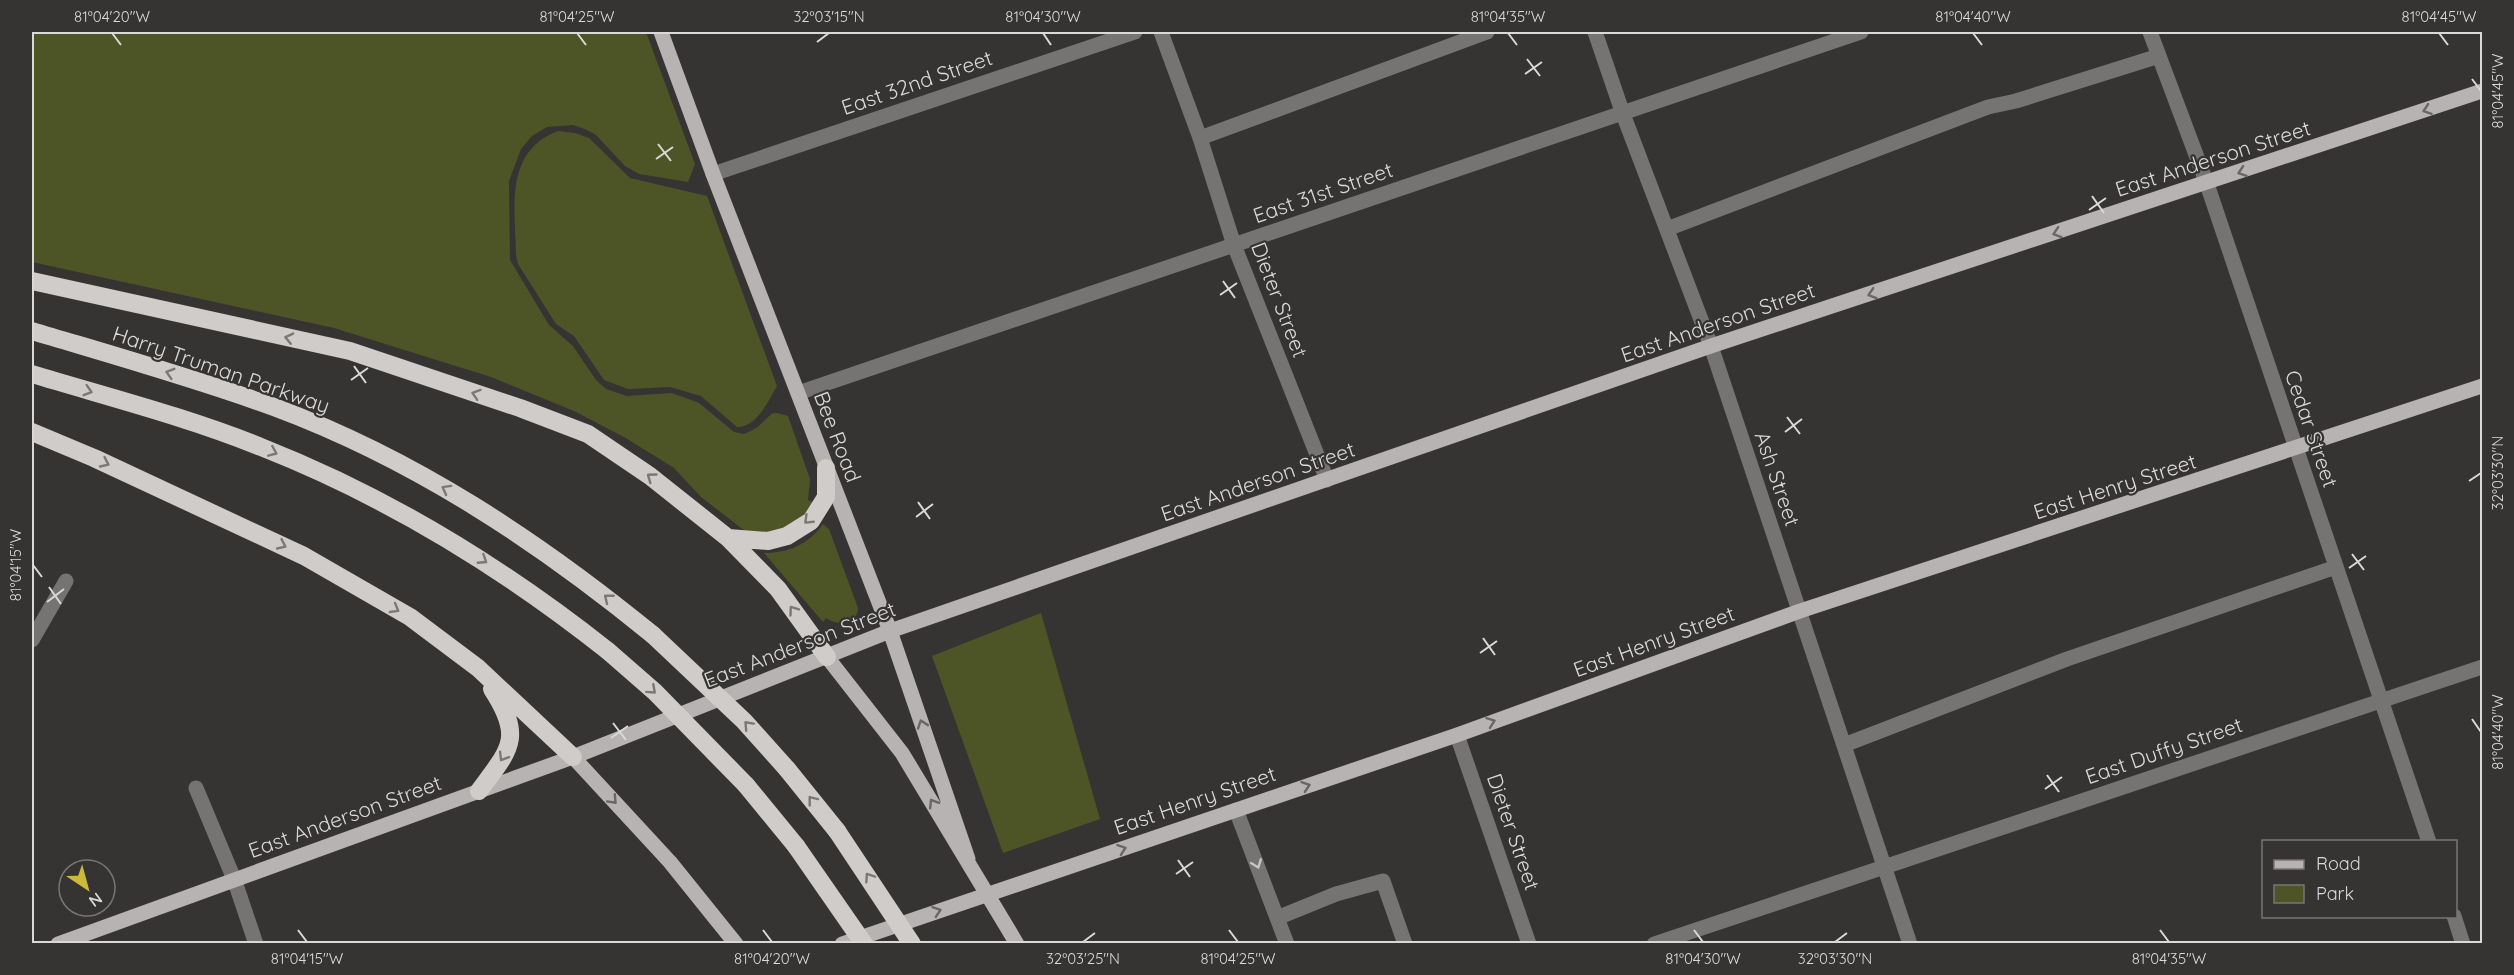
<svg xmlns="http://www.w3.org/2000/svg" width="2514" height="975" font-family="Quicksand,sans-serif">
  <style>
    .green { fill: #4d5426 }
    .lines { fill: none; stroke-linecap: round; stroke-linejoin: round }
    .minor { stroke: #767473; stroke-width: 15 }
    .major { stroke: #b6b3b2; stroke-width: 15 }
    .highway { stroke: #cfccca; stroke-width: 18 }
    .highway-bridge { stroke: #cfccca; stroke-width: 18 }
    .oneway { stroke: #696765 }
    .oneway2 { stroke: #7b7876 }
    .oneway3 { stroke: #c6c5c3 }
    .ticks { fill: none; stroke: #dad9d7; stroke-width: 2 }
    .labels { text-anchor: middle; stroke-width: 4.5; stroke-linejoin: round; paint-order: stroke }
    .street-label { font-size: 21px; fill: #dad9d7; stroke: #363432 }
    .neatline { fill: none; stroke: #dad9d7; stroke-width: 2 }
    .ticks-label { font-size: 15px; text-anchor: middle; fill: #dad9d7 }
  </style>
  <rect width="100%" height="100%" fill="#363432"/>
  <path class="green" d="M 32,32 L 646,32 L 695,164 L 688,182 L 639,174 L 625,166 L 596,135 L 585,129 L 573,125 L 547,127 L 532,136 L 521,149 L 509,181 L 510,260 L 549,325 L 573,346 L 596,380 L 606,389 L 627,396 L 672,393 L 699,403 L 734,432 L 744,434 C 751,431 757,428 762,423 C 774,412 771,411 788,416 L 810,479 L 808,500 L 813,502 L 809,511 L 778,534 L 745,531 L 701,497 L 674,468 L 624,437 L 574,411 L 491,377 L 334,328 L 32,262 Z
    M 558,131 L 575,133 L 589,138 L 630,178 L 707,196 L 777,386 C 769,400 756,428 737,427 L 701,396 L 670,387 L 628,389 L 604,380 L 574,336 L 556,324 L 518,264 L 516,255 C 515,208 504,151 558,131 Z
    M 823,524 L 829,529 L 858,608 C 857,626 838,626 826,618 L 823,622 L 764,553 C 789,553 809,544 823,524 Z
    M 1041,613 L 1100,819 L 1003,853 L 932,656 Z"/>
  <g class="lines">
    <path class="minor" d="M 1161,32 L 1200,138 L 1234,245 L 1327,480
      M 1595,32 L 1623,114 L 1711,346 L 1910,944
      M 2150,32 L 2207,184 L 2429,842
      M 1200,138 L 1487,32
      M 713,174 L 1135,32
      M 1667,229 L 1988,107 L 2016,101 L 2159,56
      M 798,393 L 1861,32
      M 32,640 L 66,581
      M 1457,735 L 1529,944
      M 1844,745 L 2067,659 L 2336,567
      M 196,788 L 234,879 L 256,944
      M 1236,810 L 1287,944
      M 2454,916 L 2463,944
      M 1277,918 L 1336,894 L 1383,881 L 1405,944
      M 1654,944 L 2482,667"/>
    <path class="major" d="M 661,32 L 713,174 L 890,631 L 968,859
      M 827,657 L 902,753 L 1017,944
      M 573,757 L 670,862 L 736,944
      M 58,944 L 573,757 L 890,631 L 1711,346 L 2482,91
      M 842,944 L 1457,735 L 1800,611 L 2482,386"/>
    <path class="highway" d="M 32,281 L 350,351 L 520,408 L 588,434 L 650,476 L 728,538 L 778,589 L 827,657
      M 32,331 C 112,355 194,378 274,407 C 414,459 538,541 653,635
      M 32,374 C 108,397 187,417 261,447 C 388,497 502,567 608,651
      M 32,432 L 94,458 L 304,556 L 410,617 L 478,668 L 573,757
      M 728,538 L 768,541 L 787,536 L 811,521 L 826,497 L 826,468
      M 787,769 L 837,831
      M 746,785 L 796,846
      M 479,791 C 510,749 524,738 492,689"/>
    <path class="highway-bridge" d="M 653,635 L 744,721 L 787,769
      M 608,651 L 655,692 L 746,785
      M 837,831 L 912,944
      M 796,846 L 864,944"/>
  </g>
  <defs><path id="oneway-chevron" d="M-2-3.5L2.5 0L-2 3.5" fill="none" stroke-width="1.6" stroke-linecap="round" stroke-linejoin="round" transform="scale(1.5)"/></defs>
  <g class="oneway">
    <use href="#oneway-chevron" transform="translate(2427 110) rotate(161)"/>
    <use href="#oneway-chevron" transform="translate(2242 172) rotate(161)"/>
    <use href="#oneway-chevron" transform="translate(2057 233) rotate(162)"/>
    <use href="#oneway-chevron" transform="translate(1872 294) rotate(162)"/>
    <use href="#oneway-chevron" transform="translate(1491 722) rotate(-20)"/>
    <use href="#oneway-chevron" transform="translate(922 724) rotate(-109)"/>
    <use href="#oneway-chevron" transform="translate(1306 786) rotate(-19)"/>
    <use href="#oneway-chevron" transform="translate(613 800) rotate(47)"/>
    <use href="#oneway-chevron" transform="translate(933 803) rotate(-122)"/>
    <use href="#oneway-chevron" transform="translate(1122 849) rotate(-19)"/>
    <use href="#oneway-chevron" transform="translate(937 911) rotate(-19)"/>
  </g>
  <g class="oneway2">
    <use href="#oneway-chevron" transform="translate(289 338) rotate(-167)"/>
    <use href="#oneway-chevron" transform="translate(170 373) rotate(-163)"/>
    <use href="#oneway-chevron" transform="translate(88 391) rotate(17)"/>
    <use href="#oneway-chevron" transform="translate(476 394) rotate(-162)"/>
    <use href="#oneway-chevron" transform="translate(273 452) rotate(23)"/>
    <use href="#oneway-chevron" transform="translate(105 463) rotate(25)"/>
    <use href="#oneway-chevron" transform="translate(651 477) rotate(-144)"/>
    <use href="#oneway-chevron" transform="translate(446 489) rotate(-151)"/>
    <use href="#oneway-chevron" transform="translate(808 520) rotate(136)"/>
    <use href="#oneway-chevron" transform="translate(282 545) rotate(25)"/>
    <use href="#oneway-chevron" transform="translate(483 560) rotate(33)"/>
    <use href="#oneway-chevron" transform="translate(608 598) rotate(-141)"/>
    <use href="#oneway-chevron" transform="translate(395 609) rotate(30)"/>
    <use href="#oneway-chevron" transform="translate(793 610) rotate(-126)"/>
    <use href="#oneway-chevron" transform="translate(652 690) rotate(42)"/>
    <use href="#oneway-chevron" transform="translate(748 725) rotate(-133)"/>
    <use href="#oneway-chevron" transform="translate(503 757) rotate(121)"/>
    <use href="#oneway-chevron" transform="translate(812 800) rotate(-128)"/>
    <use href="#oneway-chevron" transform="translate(869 877) rotate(-124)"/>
  </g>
  <use class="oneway3" href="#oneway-chevron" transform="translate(1257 864) rotate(69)"/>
  <path class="ticks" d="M 112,33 L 121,45M 577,33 L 586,45M 1043,33 L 1051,45M 1508,33 L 1517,45M 1973,33 L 1982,45M 2439,33 L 2448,45M 817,42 L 829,33M 1527,59 L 1540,76M 1525,74 L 1542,62M 2472,79 L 2481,91M 658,144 L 671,161M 656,159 L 673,147M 2092,196 L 2104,213M 2089,210 L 2106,198M 1223,281 L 1235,298M 1220,295 L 1237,283M 354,366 L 366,383M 351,380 L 368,368M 1787,417 L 1800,434M 1785,432 L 1802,419M 2469,481 L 2481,473M 918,502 L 930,519M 916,517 L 933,504M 2352,554 L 2364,570M 33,565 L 42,577M 2349,568 L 2366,556M 49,587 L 61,604M 47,602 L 64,589M 1483,638 L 1495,655M 1480,653 L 1497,641M 2472,719 L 2481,732M 613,723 L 626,740M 611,738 L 628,726M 2047,775 L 2059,792M 2045,789 L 2062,777M 1178,860 L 1190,877M 1176,874 L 1193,862M 298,930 L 307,942M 763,930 L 772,942M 1229,930 L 1238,942M 1694,930 L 1703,942M 2160,930 L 2169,942M 1083,942 L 1095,933M 1835,942 L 1847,933"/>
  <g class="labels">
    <g class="street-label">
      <text transform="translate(917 83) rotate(-19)" y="7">East 32nd Street</text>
      <text transform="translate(2213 159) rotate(-18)" y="7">East Anderson Street</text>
      <text transform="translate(1323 193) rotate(-19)" y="7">East 31st Street</text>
      <text transform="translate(1279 300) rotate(69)" y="7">Dieter Street</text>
      <text transform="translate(1718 323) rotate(-19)" y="7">East Anderson Street</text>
      <text transform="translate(221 370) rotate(19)" y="7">Harry Truman Parkway</text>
      <text transform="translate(2311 429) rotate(71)" y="7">Cedar Street</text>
      <text transform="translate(837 437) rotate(69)" y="7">Bee Road</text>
      <text transform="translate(1777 479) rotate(71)" y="7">Ash Street</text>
      <text transform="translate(1258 482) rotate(-19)" y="7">East Anderson Street</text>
      <text transform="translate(2115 487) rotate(-18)" y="7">East Henry Street</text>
      <text transform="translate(1654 642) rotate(-20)" y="7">East Henry Street</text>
      <text transform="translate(800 645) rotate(-21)" y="7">East Anderson Street</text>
      <text transform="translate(2164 751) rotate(-19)" y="7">East Duffy Street</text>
      <text transform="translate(1195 801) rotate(-19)" y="7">East Henry Street</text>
      <text transform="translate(345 817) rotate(-20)" y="7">East Anderson Street</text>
      <text transform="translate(1513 832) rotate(71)" y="7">Dieter Street</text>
    </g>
  </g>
  <rect width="2514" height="975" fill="none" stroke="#363432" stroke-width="66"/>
  <rect x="2262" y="840" width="195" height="78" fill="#363432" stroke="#787674" stroke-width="1.5"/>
  <rect x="2274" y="860" width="30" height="9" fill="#b6b3b2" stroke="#787674" stroke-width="1.5"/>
  <text x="2316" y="870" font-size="18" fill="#dad9d7">Road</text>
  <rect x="2274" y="885" width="30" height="18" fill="#4d5426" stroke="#787674" stroke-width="1.5"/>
  <text x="2316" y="900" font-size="18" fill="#dad9d7">Park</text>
  <g transform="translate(87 888) rotate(144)"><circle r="28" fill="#363432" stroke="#787674" stroke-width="1.5"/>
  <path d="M0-4.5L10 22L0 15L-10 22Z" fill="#ccb939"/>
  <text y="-9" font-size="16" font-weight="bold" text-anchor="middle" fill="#dad9d7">N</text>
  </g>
  <rect x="33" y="33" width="2448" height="909" class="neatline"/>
  <g class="ticks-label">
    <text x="112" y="22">81°04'20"W</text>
    <text x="577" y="22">81°04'25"W</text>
    <text x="829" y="22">32°03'15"N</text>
    <text x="1043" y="22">81°04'30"W</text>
    <text x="1508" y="22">81°04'35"W</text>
    <text x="1973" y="22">81°04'40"W</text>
    <text x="2439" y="22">81°04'45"W</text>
    <text transform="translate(2498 91) rotate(-90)" y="5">81°04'45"W</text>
    <text transform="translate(2498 473) rotate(-90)" y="5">32°03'30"N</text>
    <text transform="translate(16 565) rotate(-90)" y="5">81°04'15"W</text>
    <text transform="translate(2498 732) rotate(-90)" y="5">81°04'40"W</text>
    <text x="307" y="964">81°04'15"W</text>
    <text x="772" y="964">81°04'20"W</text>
    <text x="1083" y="964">32°03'25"N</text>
    <text x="1238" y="964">81°04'25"W</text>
    <text x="1703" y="964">81°04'30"W</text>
    <text x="1835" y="964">32°03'30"N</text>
    <text x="2169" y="964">81°04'35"W</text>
  </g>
</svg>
